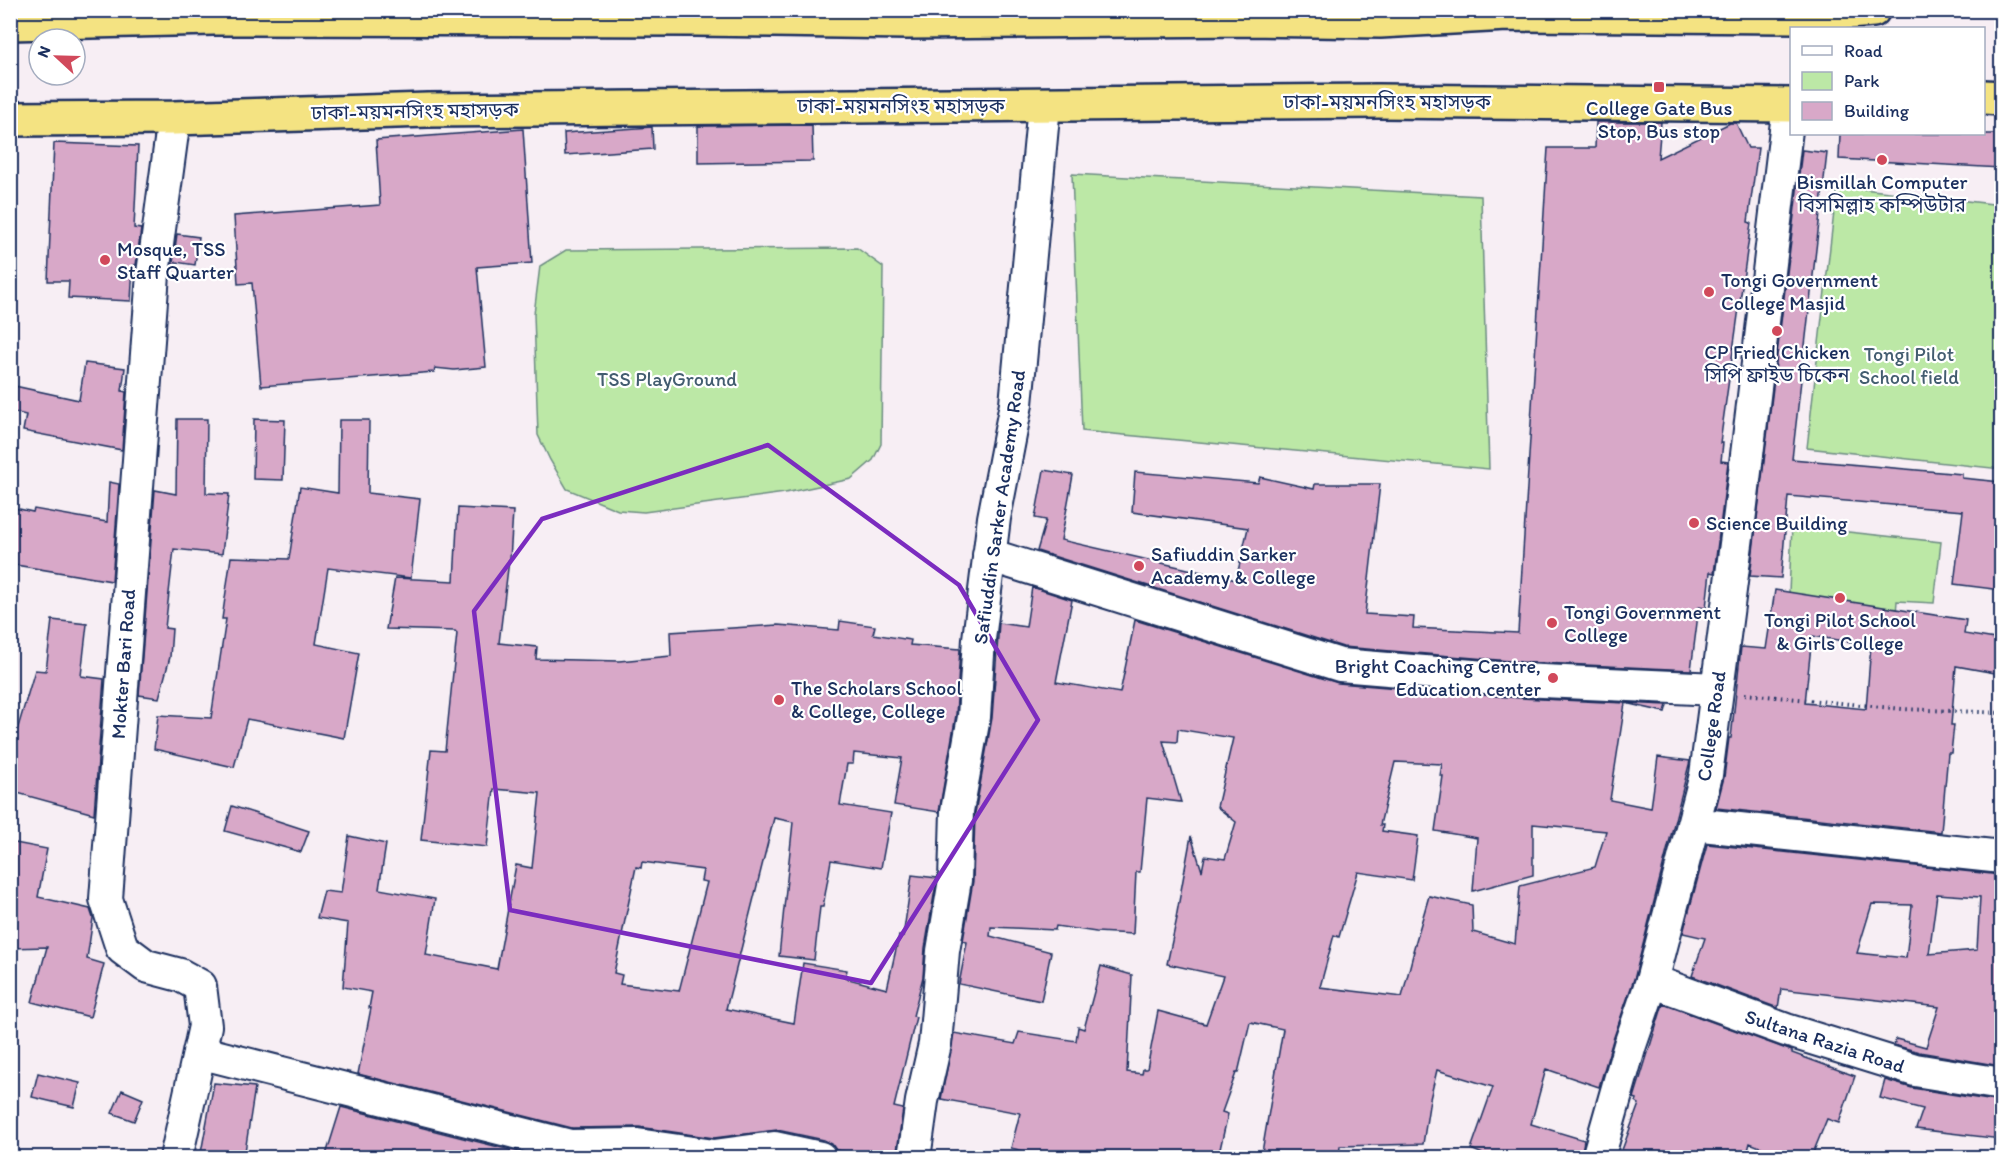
<svg xmlns="http://www.w3.org/2000/svg" width="2012" height="1168" font-family="Itim,'Noto Sans Bengali',sans-serif">
  <style>
    .green { fill: #bce8a6; stroke: #6c8c82; stroke-width: 1.5 }
    .building { fill: #d8a8c8; stroke: #1b2f5e; stroke-width: 1.5; fill-rule: evenodd }
    .lines { fill: none; stroke-linecap: round; stroke-linejoin: round }
    .minor-casing { stroke: #1b2f5e; stroke-width: 36 }
    .highway-casing { stroke: #1b2f5e; stroke-width: 38 }
    .path { stroke: #1b2f5e; stroke-width: 4; stroke-dasharray: 1.5 4.5; stroke-linecap: butt }
    .minor { stroke: #fff; stroke-width: 32 }
    .highway { stroke: #f4e382; stroke-width: 33 }
    .marked { fill: none; stroke: #7b2cbf; stroke-width: 4.5; stroke-linejoin: round }
    .poi-dot { fill: #d1495b; stroke: #fff; stroke-width: 2 }
    .labels { text-anchor: middle; stroke-width: 4.5; stroke-linejoin: round; paint-order: stroke }
    .street-label { font-size: 20px; fill: #1b2f5e; stroke: #fff }
    .poi-label { font-size: 20px; fill: #1b2f5e; stroke: #fff; text-anchor: start }
    .park-label { font-size: 20px; fill: #435d70; stroke: #fff }
  </style>
  <rect width="100%" height="100%" fill="#f7eef4"/>
  <filter id="ink" filterUnits="userSpaceOnUse"><feTurbulence type="fractalNoise" baseFrequency=".0167" numOctaves="2"/><feDisplacementMap in="SourceGraphic" scale="12" xChannelSelector="R" yChannelSelector="G"/><feConvolveMatrix kernelMatrix="1 2 1 2 8 2 1 2 1" color-interpolation-filters="sRGB"/></filter>
  <g filter="url(#ink)">
    <path class="green" d="M 1072,174 L 1481,196 L 1489,469 L 1082,431 Z
      M 1837,186 L 2001,205 L 2001,469 L 1807,448 Z
      M 857,248 L 883,267 L 881,444 L 873,460 L 851,479 L 785,493 L 644,512 L 618,510 L 567,489 L 550,460 L 538,435 L 534,314 L 540,266 L 566,250 Z
      M 1792,526 L 1941,542 L 1934,603 L 1897,601 L 1895,626 L 1788,615 Z"/>
    <path class="building" d="M 1596,122 L 1661,122 L 1658,158 L 1730,123 L 1736,123 L 1748,148 L 1758,148 L 1748,222 L 1751,223 L 1720,443 L 1723,443 L 1721,461 L 1728,462 L 1722,511 L 1714,573 L 1710,572 L 1706,608 L 1699,607 L 1691,670 L 1522,662 L 1343,647 L 1037,551 L 1046,520 L 1035,518 L 1044,470 L 1073,475 L 1061,540 L 1236,580 L 1248,528 L 1132,512 L 1135,472 L 1258,483 L 1260,477 L 1314,489 L 1315,484 L 1380,484 L 1365,614 L 1414,617 L 1413,628 L 1518,633 L 1548,148 L 1595,148 Z
      M 812,125 L 813,161 L 698,163 L 698,126 Z
      M 652,127 L 653,149 L 565,155 L 564,133 Z
      M 523,129 L 532,263 L 477,267 L 486,367 L 454,370 L 435,368 L 434,372 L 261,386 L 252,283 L 238,284 L 234,216 L 380,205 L 376,140 Z
      M 1840,134 L 2001,134 L 2001,168 L 1839,159 Z
      M 54,143 L 138,146 L 134,228 L 141,229 L 136,265 L 133,265 L 131,301 L 68,298 L 69,281 L 48,281 Z
      M 1802,150 L 1827,153 L 1792,459 L 1962,474 L 1962,478 L 2001,482 L 2001,590 L 1954,584 L 1963,511 L 1788,496 L 1781,578 L 1750,576 Z
      M 177,234 L 199,237 L 195,265 L 176,262 L 173,270 L 172,270 Z
      M 85,363 L 125,368 L 122,391 L 126,392 L 122,450 L 23,431 L 26,415 L 10,411 L 10,385 L 79,400 Z
      M 177,419 L 207,419 L 206,493 L 229,494 L 222,554 L 174,549 L 165,628 L 172,629 L 170,657 L 159,698 L 139,695 L 155,490 L 176,494 Z
      M 254,419 L 285,420 L 283,480 L 253,479 Z
      M 339,420 L 369,420 L 368,493 L 420,499 L 411,578 L 328,568 L 316,644 L 359,653 L 344,738 L 247,719 L 234,767 L 154,749 L 158,715 L 211,718 L 226,619 L 222,619 L 231,557 L 289,559 L 300,487 L 338,493 Z
      M 109,482 L 119,484 L 112,581 L 10,564 L 10,507 L 33,512 L 34,509 L 107,522 Z
      M 458,508 L 513,511 L 510,560 L 509,560 L 499,643 L 537,647 L 536,659 L 619,661 L 671,656 L 670,632 L 778,625 L 839,630 L 840,621 L 875,626 L 873,634 L 911,640 L 910,645 L 960,649 L 956,715 L 939,812 L 894,805 L 902,758 L 854,753 L 853,764 L 847,764 L 840,805 L 891,813 L 881,868 L 831,860 L 823,907 L 820,907 L 814,960 L 779,956 L 793,822 L 774,818 L 726,1009 L 794,1023 L 803,963 L 847,970 L 845,978 L 887,989 L 899,936 L 903,937 L 912,875 L 937,878 L 925,948 L 923,977 L 913,1016 L 916,1017 L 894,1107 L 903,1109 L 896,1158 L 883,1158 L 836,1150 L 832,1144 L 824,1140 L 777,1130 L 714,1138 L 639,1127 L 572,1128 L 358,1074 L 371,1008 L 369,1008 L 372,992 L 343,987 L 348,923 L 317,918 L 324,891 L 341,893 L 349,836 L 386,844 L 379,889 L 435,899 L 426,955 L 497,969 L 516,865 L 532,868 L 540,793 L 494,789 L 487,847 L 421,840 L 431,750 L 445,751 L 457,633 L 455,631 L 386,629 L 395,578 L 454,581 ZM 642,862 L 703,870 L 701,881 L 707,882 L 679,991 L 620,984 L 622,975 L 614,973 L 636,867 L 641,868 Z
      M 1032,587 L 1072,600 L 1056,682 L 1120,693 L 1135,620 L 1338,683 L 1520,698 L 1625,703 L 1610,800 L 1651,808 L 1658,757 L 1690,761 L 1635,976 L 1613,1040 L 1599,1087 L 1546,1069 L 1531,1124 L 1584,1140 L 1581,1158 L 1492,1158 L 1471,1149 L 1493,1087 L 1437,1070 L 1430,1099 L 1423,1144 L 1340,1146 L 1339,1158 L 1261,1158 L 1283,1029 L 1250,1022 L 1238,1073 L 1236,1073 L 1222,1112 L 1228,1114 L 1218,1158 L 1050,1158 L 1011,1148 L 1020,1113 L 941,1099 L 954,1033 L 1015,1044 L 1019,1032 L 1076,1041 L 1078,1027 L 1084,1029 L 1101,966 L 1132,975 L 1127,1072 L 1142,1074 L 1143,1069 L 1147,1069 L 1158,1011 L 1206,1024 L 1223,976 L 1167,964 L 1177,918 L 1176,918 L 1191,836 L 1202,871 L 1205,856 L 1225,859 L 1236,822 L 1217,807 L 1233,738 L 1178,729 L 1177,742 L 1163,741 L 1181,802 L 1147,798 L 1140,872 L 1136,872 L 1133,934 L 1096,932 L 1056,926 L 1055,930 L 991,927 L 990,936 L 1051,952 L 1041,1001 L 959,984 L 967,942 L 963,941 L 973,881 L 975,813 L 992,718 L 999,623 L 1026,627 ZM 1395,762 L 1442,764 L 1440,776 L 1443,776 L 1435,831 L 1477,838 L 1473,891 L 1533,875 L 1533,824 L 1606,831 L 1595,867 L 1520,886 L 1515,944 L 1473,932 L 1472,905 L 1429,896 L 1413,951 L 1414,951 L 1402,997 L 1320,987 L 1334,935 L 1339,937 L 1358,872 L 1412,880 L 1418,836 L 1382,831 L 1383,825 L 1380,825 Z
      M 1775,590 L 1966,620 L 1964,634 L 2001,640 L 2001,674 L 1956,666 L 1951,725 L 1954,725 L 1951,753 L 1948,753 L 1941,832 L 1716,808 L 1724,777 L 1729,738 L 1731,738 L 1741,647 L 1766,649 ZM 1812,636 L 1871,645 L 1866,709 L 1805,703 Z
      M 52,620 L 87,624 L 81,676 L 104,679 L 94,814 L 10,791 L 10,754 L 35,670 L 46,671 Z
      M 1625,703 L 1667,705 L 1665,712 Z
      M 232,806 L 309,831 L 301,852 L 225,831 Z
      M 10,842 L 47,849 L 38,897 L 90,909 L 93,918 L 87,959 L 104,964 L 90,1017 L 32,1002 L 47,947 L 10,948 Z
      M 1707,844 L 2001,875 L 2001,1066 L 1919,1052 L 1894,1045 L 1896,1039 L 1926,1047 L 1939,1007 L 1781,989 L 1778,1008 L 1692,976 L 1705,938 L 1683,933 ZM 1937,894 L 1980,897 L 1977,950 L 1929,954 ZM 1872,904 L 1912,905 L 1906,958 L 1857,953 Z
      M 1663,1004 L 1792,1051 L 1792,1053 L 1855,1076 L 1839,1123 L 1827,1119 L 1811,1158 L 1787,1158 L 1750,1143 L 1746,1158 L 1706,1158 L 1682,1150 L 1681,1158 L 1643,1158 L 1622,1150 L 1639,1104 L 1636,1102 L 1637,1099 L 1634,1098 Z
      M 38,1073 L 80,1083 L 74,1107 L 32,1097 Z
      M 1885,1080 L 1912,1088 L 2001,1102 L 2001,1139 L 1916,1129 L 1923,1109 L 1880,1098 Z
      M 214,1083 L 255,1087 L 244,1158 L 200,1158 Z
      M 122,1090 L 143,1099 L 134,1121 L 112,1113 Z
      M 341,1107 L 542,1158 L 325,1158 Z"/>
    <g class="lines">
      <g class="minor-casing">
        <path id="minor" d="M 174,118 L 153,274 L 106,899 L 122,948 L 146,966 L 180,975 L 200,986 L 205,1026 L 176,1158
          M 989,555 L 1340,665 L 1521,680 L 1717,689
          M 1693,824 L 2002,857
          M 1652,981 L 1786,1030 L 1915,1070 L 2002,1084
          M 199,1052 L 570,1146 L 637,1145 L 714,1156 L 774,1148 L 820,1158
          M 914,1158 L 922,1101 L 935,1044 L 943,951 L 955,880 L 957,811 L 974,717 L 979,639 L 994,518 L 1016,404 L 1044,105
          M 1598,1158 L 1630,1045 L 1652,981 L 1706,775 L 1740,513 L 1789,105"/>
      </g>
      <g class="highway-casing">
        <path id="highway" d="M 10,23 L 213,18 L 696,19 L 907,22 L 1249,19 L 1380,21 L 1507,14 L 1797,16 L 1873,10
          M 1984,97 L 2002,98
          M 10,119 L 174,118 L 428,110 L 1378,101 L 1792,105"/>
      </g>
      <path class="path" d="M 1745,694 L 1903,709 L 2002,713"/>
      <use href="#minor" class="minor"/>
      <use href="#highway" class="highway"/>
    </g>
  </g>
  <path class="marked" d="M 768,445 L 959,585 L 1038,720 L 871,983 L 510,910 L 474,611 L 542,519 Z"/>
  <g class="poi-dot">
    <rect x="1653" y="81" width="12" height="12" rx="3"/>
    <circle cx="1882" cy="160" r="6"/>
    <circle cx="105" cy="260" r="6"/>
    <circle cx="1709" cy="292" r="6"/>
    <circle cx="1777" cy="331" r="6"/>
    <circle cx="1694" cy="523" r="6"/>
    <circle cx="1139" cy="566" r="6"/>
    <circle cx="1840" cy="598" r="6"/>
    <circle cx="1552" cy="623" r="6"/>
    <circle cx="1553" cy="678" r="6"/>
    <circle cx="779" cy="700" r="6"/>
  </g>
  <g class="labels">
    <g class="street-label">
      <text x="1387" y="109">ঢাকা-ময়মনসিংহ মহাসড়ক</text>
      <text x="901" y="113">ঢাকা-ময়মনসিংহ মহাসড়ক</text>
      <text transform="translate(415 111) rotate(-1)" y="7">ঢাকা-ময়মনসিংহ মহাসড়ক</text>
      <text transform="translate(999 507) rotate(-82)" y="7">Safiuddin Sarker Academy Road</text>
      <text transform="translate(123 664) rotate(-86)" y="7">Mokter Bari Road</text>
      <text transform="translate(1711 726) rotate(-82)" y="7">College Road</text>
      <text transform="translate(1825 1041) rotate(18)" y="7">Sultana Razia Road</text>
    </g>
    <g class="poi-label">
      <text x="1659" y="115" text-anchor="middle">College Gate Bus<tspan x="1659" dy="23">Stop, Bus stop</tspan></text>
      <text x="1882" y="189" text-anchor="middle">Bismillah Computer<tspan x="1882" dy="23">বিসমিল্লাহ কম্পিউটার</tspan></text>
      <text x="117" y="256">Mosque, TSS<tspan x="117" dy="23">Staff Quarter</tspan></text>
      <text x="1721" y="287">Tongi Government<tspan x="1721" dy="23">College Masjid</tspan></text>
      <text x="1777" y="359" text-anchor="middle">CP Fried Chicken<tspan x="1777" dy="23">সিপি ফ্রাইড চিকেন</tspan></text>
      <text x="1706" y="530">Science Building</text>
      <text x="1151" y="561">Safiuddin Sarker<tspan x="1151" dy="23">Academy &amp; College</tspan></text>
      <text x="1564" y="619">Tongi Government<tspan x="1564" dy="23">College</tspan></text>
      <text x="1840" y="627" text-anchor="middle">Tongi Pilot School<tspan x="1840" dy="23">&amp; Girls College</tspan></text>
      <text x="1541" y="673" text-anchor="end">Bright Coaching Centre,<tspan x="1541" dy="23">Education center</tspan></text>
      <text x="791" y="695">The Scholars School<tspan x="791" dy="23">&amp; College, College</tspan></text>
    </g>
    <g class="park-label">
      <text x="1909" y="361">Tongi Pilot<tspan x="1909" dy="23">School field</tspan></text>
      <text x="667" y="386">TSS PlayGround</text>
    </g>
  </g>
  <rect width="2012" height="1168" fill="none" stroke="#fff" stroke-width="36"/>
  <rect x="18" y="18" width="1976" height="1132" fill="none" stroke="#1b2f5e" stroke-width="2" filter="url(#ink)"/>
  <rect x="1790" y="27" width="195" height="108" fill="#ffffff" stroke="#a4acbf" stroke-width="1.5"/>
  <rect x="1802" y="46" width="30" height="9" fill="#ffffff" stroke="#a4acbf" stroke-width="1.5"/>
  <text x="1844" y="57" font-size="18" fill="#1b2f5e">Road</text>
  <rect x="1802" y="72" width="30" height="18" fill="#bce8a6" stroke="#a4acbf" stroke-width="1.5"/>
  <text x="1844" y="87" font-size="18" fill="#1b2f5e">Park</text>
  <rect x="1802" y="102" width="30" height="18" fill="#d8a8c8" stroke="#a4acbf" stroke-width="1.5"/>
  <text x="1844" y="117" font-size="18" fill="#1b2f5e">Building</text>
  <g transform="translate(57 57) rotate(292)"><circle r="28" fill="#ffffff" stroke="#a4acbf" stroke-width="1.5"/>
  <path d="M0-4.5L10 22L0 15L-10 22Z" fill="#d1495b"/>
  <text y="-9" font-size="16" font-weight="bold" text-anchor="middle" fill="#1b2f5e">N</text>
  </g>
</svg>
